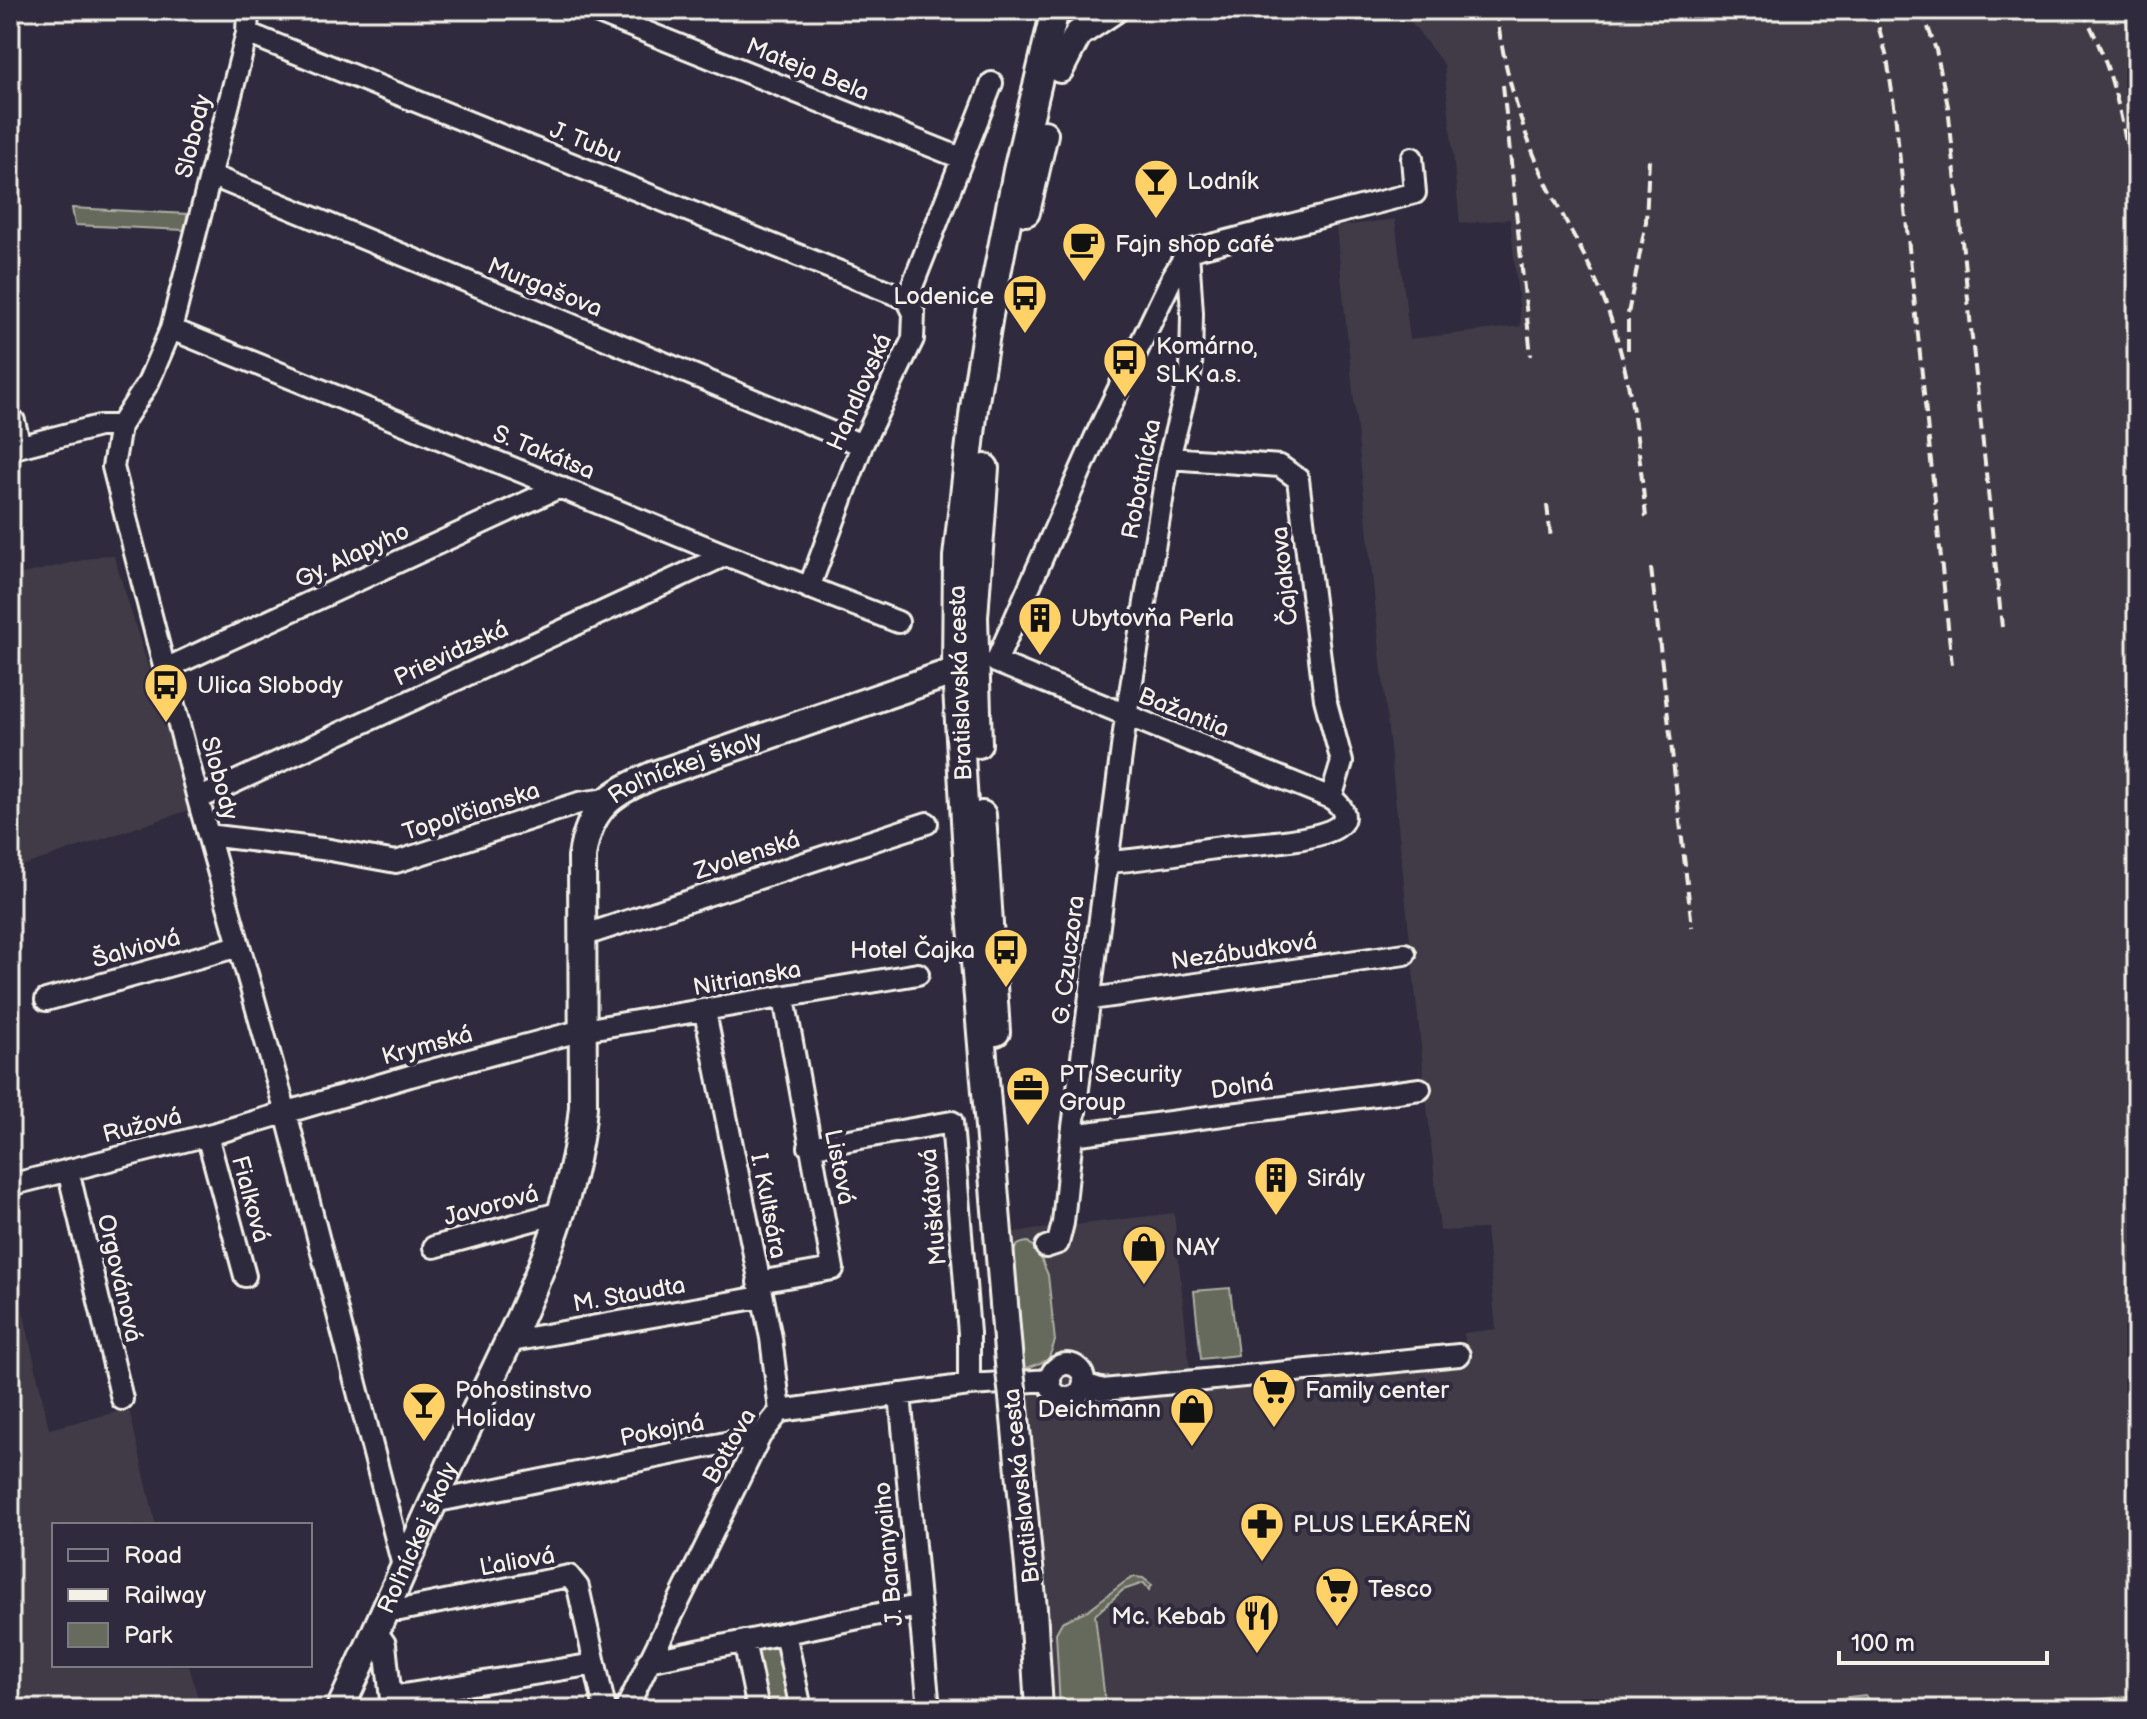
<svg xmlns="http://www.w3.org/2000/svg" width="2147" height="1719" font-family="'Balsamiq Sans',sans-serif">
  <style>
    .built { fill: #413a46 }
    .green { fill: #666b5d; stroke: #adaea2; stroke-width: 2 }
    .water { fill: #4e6679; stroke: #909ea5; stroke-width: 2 }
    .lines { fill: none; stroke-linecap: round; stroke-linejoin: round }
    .minor-casing { stroke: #f4f1e8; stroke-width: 26 }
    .major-casing { stroke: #f4f1e8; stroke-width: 32 }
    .minor { stroke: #2f2a3d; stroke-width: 20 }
    .major { stroke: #2f2a3d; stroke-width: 26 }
    .rail { stroke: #f4f1e8; stroke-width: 4; stroke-dasharray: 12 6; stroke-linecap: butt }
    .major-bridge-casing { stroke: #f4f1e8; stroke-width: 32; stroke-linecap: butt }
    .major-bridge { stroke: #2f2a3d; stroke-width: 26 }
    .labels { text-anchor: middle; stroke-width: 8; stroke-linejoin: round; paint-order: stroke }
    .street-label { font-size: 24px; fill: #f4f1e8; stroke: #2f2a3d }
    .poi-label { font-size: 24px; fill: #f4f1e8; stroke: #2f2a3d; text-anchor: start }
  </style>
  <rect width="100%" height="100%" fill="#2f2a3d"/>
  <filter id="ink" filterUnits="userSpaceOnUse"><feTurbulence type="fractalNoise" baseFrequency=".0125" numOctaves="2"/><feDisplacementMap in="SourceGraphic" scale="16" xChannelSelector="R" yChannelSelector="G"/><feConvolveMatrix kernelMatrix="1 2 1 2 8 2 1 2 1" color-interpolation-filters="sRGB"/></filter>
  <g filter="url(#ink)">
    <path class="built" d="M 1402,10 L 2125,10 L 2137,120 L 2137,1695 L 2024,1709 L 1874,1709 L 1865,1695 L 1748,1709 L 1026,1709 L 981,1236 L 1174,1213 L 1190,1371 L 1451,1346 L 1451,1350 L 1466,1349 L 1464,1333 L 1496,1329 L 1486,1229 L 1440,1231 L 1336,227 L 1395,219 L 1410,339 L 1521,326 L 1510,219 L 1460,224 L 1444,65 Z
      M 104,555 L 114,556 L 192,809 L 10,870 L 10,577 Z
      M 10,1250 L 49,1429 L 129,1409 L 156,1525 L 54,1525 L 54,1665 L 189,1665 L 201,1709 L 10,1709 Z"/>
    <path class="green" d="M 72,208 L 188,214 L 184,230 L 75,225 Z
      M 1028,1242 L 1038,1251 L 1048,1275 L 1055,1341 L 1048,1360 L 1022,1370 L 1013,1257 C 1014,1246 1018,1243 1028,1242 Z
      M 1230,1288 L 1238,1355 L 1201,1359 L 1194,1291 Z
      M 1134,1577 L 1143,1578 L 1152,1585 L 1149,1590 L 1144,1583 L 1123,1590 L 1095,1615 L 1106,1709 L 1060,1709 L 1056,1633 L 1062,1622 L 1088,1610 L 1126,1581 Z
      M 782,1642 L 796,1709 L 767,1709 L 754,1648 Z
      M 1865,1695 L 1874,1709 L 1748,1709 Z
      M 2137,1695 L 2137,1709 L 2024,1709 Z"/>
    <path class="water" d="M 2125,10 L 2137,10 L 2137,120 L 2136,112 Z"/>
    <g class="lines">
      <g class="minor-casing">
        <path id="minor" d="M 248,10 L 247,33 L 171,329 L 148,383 L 120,426 L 113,467 L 198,799 L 286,1113 L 403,1566
          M 591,10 L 961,158
          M 247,33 L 907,299
          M 210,175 L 862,445
          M 171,329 L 726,555 L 898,622
          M 10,422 L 14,421 L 20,446
          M 10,449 L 99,426 L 120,426
          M 1169,458 L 1280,466 L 1298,479 L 1325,699 L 1342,762 L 1331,798
          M 809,588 L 862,445 L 913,339 L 914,313 L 907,299 L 992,83
          M 996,662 L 1095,438 L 1172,278 L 1188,251 L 1415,193 L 1412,158
          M 996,662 L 1331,798 C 1341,805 1351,817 1337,827 C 1317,841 1249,844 1222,847 C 1183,852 1145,860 1106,862
          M 165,669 L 560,487
          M 198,799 L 726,555
          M 208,835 L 330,850 L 396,862 L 579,803 L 607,799
          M 582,936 L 927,823
          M 1091,999 L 1405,954
          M 46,1000 L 239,946
          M 705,1012 L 771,1338 L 780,1411
          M 207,1135 L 245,1276
          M 1072,1135 L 1420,1089
          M 809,1147 L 952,1122 L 969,1333 L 969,1385
          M 68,1170 L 122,1399
          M 10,1185 L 216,1133 L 410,1076 L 583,1030 L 918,974
          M 434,1247 L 562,1212
          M 1046,1247 L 1058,1243 L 1063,1223 L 1072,1135 L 1126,717 L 1169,458 L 1191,370 L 1192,313 L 1188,251
          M 758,1282 L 833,1269 L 784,998
          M 506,1342 L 761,1297
          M1050 1381a17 17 0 1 1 34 0a17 17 0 1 1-34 0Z
          M 1084,1384 L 1103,1390 L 1459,1355
          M 900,1394 L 929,1709
          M 433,1502 L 760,1436
          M 386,1610 L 400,1610 L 569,1576 L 578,1587 L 605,1709
          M 376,1631 L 385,1644 L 392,1709
          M 785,1633 L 801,1709
          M 744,1641 L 758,1709
          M 648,1661 L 918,1606
          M 391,1697 L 595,1664
          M 626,1709 L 760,1436 L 780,1411 L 969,1385 L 1050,1380"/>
      </g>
      <g class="major-casing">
        <g id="major">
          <path d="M 1060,69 L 1078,34 L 1114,10"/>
          <path d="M 1026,212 L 1044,134"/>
          <path d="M 978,744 L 974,617 L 985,468"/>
          <path d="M 982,815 L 996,1032"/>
          <path d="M 1009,1363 L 970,903 L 956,672 L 957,557 L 974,408 L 989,315 L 1017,171 L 1055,10"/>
          <path d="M 1013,1397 L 1033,1609 L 1039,1709"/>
          <path id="s1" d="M 340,1709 C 383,1617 423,1523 466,1431 C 514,1328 573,1222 583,1107 L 582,857 C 589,807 610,794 654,775 L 941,676 L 971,668"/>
        </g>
      </g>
      <use href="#minor" class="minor"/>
      <use href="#major" class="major"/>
      <path class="rail" d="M 1496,10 C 1504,68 1520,127 1545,180 C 1563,219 1587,256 1602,295 C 1631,367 1638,441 1646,517
        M 1874,10 L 1887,58 L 1895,112 L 1952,665
        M 1922,10 L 1936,50 L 1948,106 L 2002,627
        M 2082,10 C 2119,77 2129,150 2137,225
        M 1503,85 L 1531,356
        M 1628,350 L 1628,314 L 1646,222 L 1649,159
        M 1547,505 L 1551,539
        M 1651,568 L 1692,927"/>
      <g class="major-bridge-casing">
        <path id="major-bridge" d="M 1009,1363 L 1013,1397"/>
      </g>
      <use href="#major-bridge" class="major-bridge"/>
    </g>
  </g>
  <defs>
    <g id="bar-pin" transform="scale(2.3)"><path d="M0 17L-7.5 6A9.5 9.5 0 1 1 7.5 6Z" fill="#ffd166" stroke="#2f2a3d"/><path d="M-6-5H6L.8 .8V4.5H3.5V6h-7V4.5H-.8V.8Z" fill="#111"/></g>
    <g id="cafe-pin" transform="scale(2.3)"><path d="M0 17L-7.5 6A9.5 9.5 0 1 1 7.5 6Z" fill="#ffd166" stroke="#2f2a3d"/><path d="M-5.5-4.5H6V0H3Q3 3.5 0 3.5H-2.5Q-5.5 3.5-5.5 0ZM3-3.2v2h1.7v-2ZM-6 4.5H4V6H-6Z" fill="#111"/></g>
    <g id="bus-pin" transform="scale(2.3)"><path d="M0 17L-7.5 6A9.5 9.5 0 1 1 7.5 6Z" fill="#ffd166" stroke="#2f2a3d"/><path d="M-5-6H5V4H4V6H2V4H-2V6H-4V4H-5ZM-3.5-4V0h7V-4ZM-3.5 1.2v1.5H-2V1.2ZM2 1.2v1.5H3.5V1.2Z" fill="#111"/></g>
    <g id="building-pin" transform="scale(2.3)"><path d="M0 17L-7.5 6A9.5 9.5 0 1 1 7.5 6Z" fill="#ffd166" stroke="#2f2a3d"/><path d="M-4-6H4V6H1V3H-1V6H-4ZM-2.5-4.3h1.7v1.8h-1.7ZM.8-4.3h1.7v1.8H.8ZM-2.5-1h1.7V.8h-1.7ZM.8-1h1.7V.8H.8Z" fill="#111"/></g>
    <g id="office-pin" transform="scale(2.3)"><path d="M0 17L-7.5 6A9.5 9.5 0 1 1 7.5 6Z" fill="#ffd166" stroke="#2f2a3d"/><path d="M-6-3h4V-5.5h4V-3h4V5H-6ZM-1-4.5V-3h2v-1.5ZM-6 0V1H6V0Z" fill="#111"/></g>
    <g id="shop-pin" transform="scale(2.3)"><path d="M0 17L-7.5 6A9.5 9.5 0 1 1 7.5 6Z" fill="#ffd166" stroke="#2f2a3d"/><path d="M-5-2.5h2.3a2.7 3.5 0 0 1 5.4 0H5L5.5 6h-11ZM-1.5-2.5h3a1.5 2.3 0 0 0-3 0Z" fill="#111"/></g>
    <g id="supermarket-pin" transform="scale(2.3)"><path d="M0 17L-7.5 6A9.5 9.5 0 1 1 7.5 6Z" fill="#ffd166" stroke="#2f2a3d"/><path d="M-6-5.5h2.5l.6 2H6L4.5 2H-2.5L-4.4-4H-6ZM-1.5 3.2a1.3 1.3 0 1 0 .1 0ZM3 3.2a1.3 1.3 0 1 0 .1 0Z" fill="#111"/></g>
    <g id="pharmacy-pin" transform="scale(2.3)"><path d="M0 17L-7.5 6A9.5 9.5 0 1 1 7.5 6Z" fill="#ffd166" stroke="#2f2a3d"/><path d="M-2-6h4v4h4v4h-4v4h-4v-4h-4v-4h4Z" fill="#111"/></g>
    <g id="restaurant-pin" transform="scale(2.3)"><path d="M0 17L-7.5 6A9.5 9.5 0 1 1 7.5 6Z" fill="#ffd166" stroke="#2f2a3d"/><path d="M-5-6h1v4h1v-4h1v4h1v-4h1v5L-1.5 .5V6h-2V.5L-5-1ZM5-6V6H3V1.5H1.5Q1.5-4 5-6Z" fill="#111"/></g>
  </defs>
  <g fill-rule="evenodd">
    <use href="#bar-pin" x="1156" y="181"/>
    <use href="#cafe-pin" x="1084" y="244"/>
    <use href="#bus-pin" x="1025" y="296"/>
    <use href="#bus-pin" x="1125" y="360"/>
    <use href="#building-pin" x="1040" y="618"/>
    <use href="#bus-pin" x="166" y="685"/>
    <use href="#bus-pin" x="1006" y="950"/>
    <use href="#office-pin" x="1028" y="1088"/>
    <use href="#building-pin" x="1276" y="1178"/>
    <use href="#shop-pin" x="1144" y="1247"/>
    <use href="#supermarket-pin" x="1274" y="1390"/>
    <use href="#bar-pin" x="424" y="1404"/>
    <use href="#shop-pin" x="1192" y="1409"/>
    <use href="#pharmacy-pin" x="1262" y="1524"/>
    <use href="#supermarket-pin" x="1337" y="1589"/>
    <use href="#restaurant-pin" x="1257" y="1616"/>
  </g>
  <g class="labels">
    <g class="street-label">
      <text transform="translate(808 69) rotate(22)" y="8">Mateja Bela</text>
      <text transform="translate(193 136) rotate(-76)" y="8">Slobody</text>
      <text transform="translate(586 142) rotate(22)" y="8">J. Tubu</text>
      <text transform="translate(545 287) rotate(22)" y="8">Murgašova</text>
      <text transform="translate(859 392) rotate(-66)" y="8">Handlovská</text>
      <text transform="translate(544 452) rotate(22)" y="8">S. Takátsa</text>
      <text transform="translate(1141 479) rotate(-79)" y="8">Robotnícka</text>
      <text transform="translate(352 555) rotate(-25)" y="8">Gy. Alapyho</text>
      <text transform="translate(1284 576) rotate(-96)" y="8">Čajakova</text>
      <text transform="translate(451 653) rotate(-25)" y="8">Prievidzská</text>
      <text transform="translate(960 683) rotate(-92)" y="8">Bratislavská cesta</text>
      <text transform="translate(1184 712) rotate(22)" y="8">Bažantia</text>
      <text dy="8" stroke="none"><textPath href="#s1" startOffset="1050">Roľníckej školy</textPath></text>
      <text transform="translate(220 778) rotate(75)" y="8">Slobody</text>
      <text transform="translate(471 811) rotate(-18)" y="8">Topoľčianska</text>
      <text transform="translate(747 855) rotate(-18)" y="8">Zvolenská</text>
      <text transform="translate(136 948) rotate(-15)" y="8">Šalviová</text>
      <text transform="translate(1244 951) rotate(-8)" y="8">Nezábudková</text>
      <text transform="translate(1068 960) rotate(-83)" y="8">G. Czuczora</text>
      <text transform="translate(747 978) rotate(-10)" y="8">Nitrianska</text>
      <text transform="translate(427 1045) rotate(-15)" y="8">Krymská</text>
      <text transform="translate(1242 1086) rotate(-8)" y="8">Dolná</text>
      <text transform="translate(142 1125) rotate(-14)" y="8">Ružová</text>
      <text transform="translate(840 1167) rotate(79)" y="8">Listová</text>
      <text transform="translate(251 1199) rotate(75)" y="8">Fialková</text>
      <text transform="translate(491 1205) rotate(-15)" y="8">Javorová</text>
      <text transform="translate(769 1206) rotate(79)" y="8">I. Kultsára</text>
      <text transform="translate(933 1207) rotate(-95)" y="8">Muškátová</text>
      <text transform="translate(120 1278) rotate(77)" y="8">Orgovánová</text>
      <text transform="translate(629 1294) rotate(-10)" y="8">M. Staudta</text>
      <text transform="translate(662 1430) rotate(-11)" y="8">Pokojná</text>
      <text transform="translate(729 1446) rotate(-60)" y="8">Bottova</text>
      <text transform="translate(1021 1486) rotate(-96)" y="8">Bratislavská cesta</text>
      <text dy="8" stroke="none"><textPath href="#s1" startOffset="188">Roľníckej školy</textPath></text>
      <text transform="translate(888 1554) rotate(-95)" y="8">J. Baranyaiho</text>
      <text transform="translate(517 1561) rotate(-10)" y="8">Ľaliová</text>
    </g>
    <g class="poi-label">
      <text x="1187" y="189">Lodník</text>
      <text x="1115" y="252">Fajn shop café</text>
      <text x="994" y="304" text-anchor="end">Lodenice</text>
      <text x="1156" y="354">Komárno,<tspan x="1156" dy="28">SLK a.s.</tspan></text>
      <text x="1071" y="626">Ubytovňa Perla</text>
      <text x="197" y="693">Ulica Slobody</text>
      <text x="975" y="958" text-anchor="end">Hotel Čajka</text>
      <text x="1059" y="1082">PT Security<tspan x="1059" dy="28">Group</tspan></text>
      <text x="1307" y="1186">Sirály</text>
      <text x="1175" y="1255">NAY</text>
      <text x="455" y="1398">Pohostinstvo<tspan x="455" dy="28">Holiday</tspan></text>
      <text x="1305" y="1398">Family center</text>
      <text x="1161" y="1417" text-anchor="end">Deichmann</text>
      <text x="1293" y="1532">PLUS LEKÁREŇ</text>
      <text x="1368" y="1597">Tesco</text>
      <text x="1226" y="1624" text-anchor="end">Mc. Kebab</text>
    </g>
  </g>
  <rect width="2147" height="1719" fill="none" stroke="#2f2a3d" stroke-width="40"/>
  <rect x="20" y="20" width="2107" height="1679" fill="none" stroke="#f4f1e8" stroke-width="3" filter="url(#ink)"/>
  <rect x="52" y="1523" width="260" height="144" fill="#2f2a3d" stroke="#7e7a81" stroke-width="2"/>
  <rect x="68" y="1549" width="40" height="12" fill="#2f2a3d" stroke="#7e7a81" stroke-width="2"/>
  <text x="124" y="1563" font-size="24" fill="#f4f1e8">Road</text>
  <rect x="68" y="1589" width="40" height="12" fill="#f4f1e8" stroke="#7e7a81" stroke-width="2"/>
  <text x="124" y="1603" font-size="24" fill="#f4f1e8">Railway</text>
  <rect x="68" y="1623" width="40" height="24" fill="#666b5d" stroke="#7e7a81" stroke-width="2"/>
  <text x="124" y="1643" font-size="24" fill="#f4f1e8">Park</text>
  <path d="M1839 1651v12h208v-12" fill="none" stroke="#f4f1e8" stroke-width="4"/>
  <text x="1851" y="1651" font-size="24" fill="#f4f1e8" stroke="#2f2a3d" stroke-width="6" paint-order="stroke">100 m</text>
</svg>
